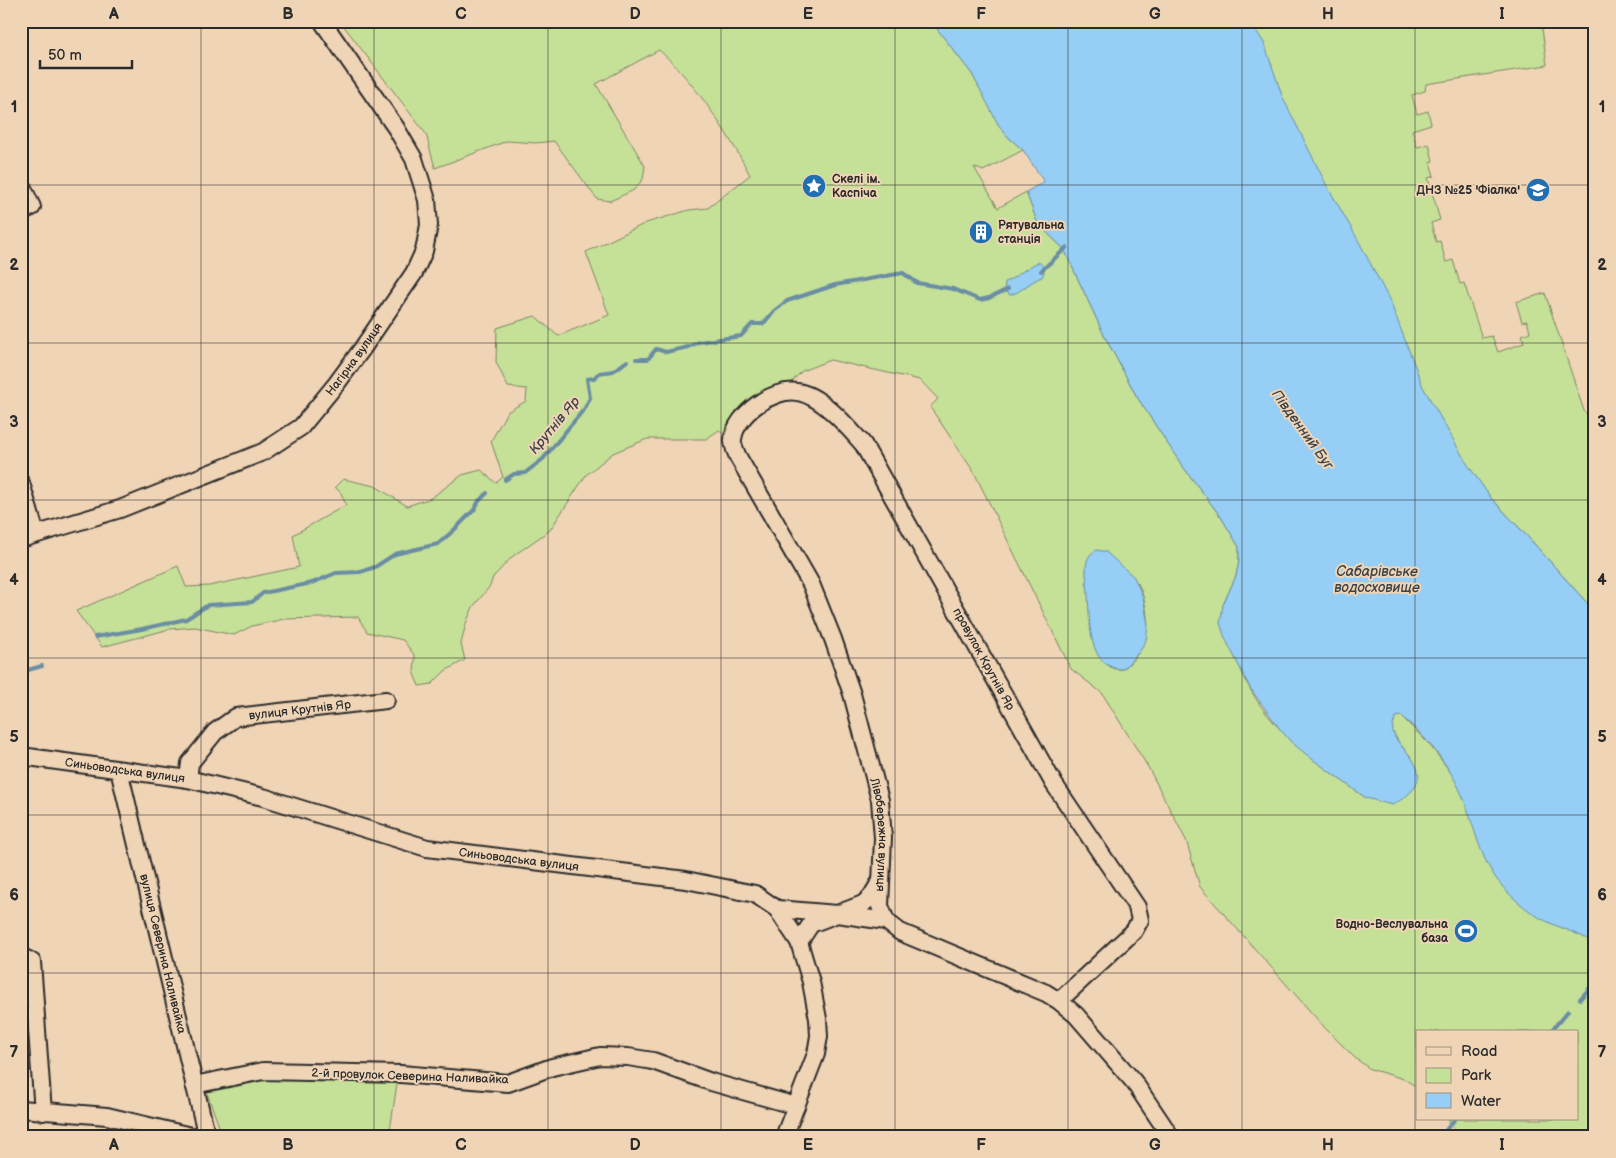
<svg xmlns="http://www.w3.org/2000/svg" width="1616" height="1158" font-family="'Balsamiq Sans',sans-serif">
  <style>
    .green { fill: #c5e097; stroke: #788661; fill-rule: evenodd }
    .water { fill: #96cef5; stroke: #6b8da4 }
    .lines { fill: none; stroke-linecap: round; stroke-linejoin: round }
    .stream { stroke: #6b8da4; stroke-width: 4 }
    .minor-casing { stroke: #2b2b2b; stroke-width: 20 }
    .minor { stroke: #f0d4b6; stroke-width: 16 }
    .grid { fill: none; stroke: #2b2b2b; stroke-width: 1; stroke-opacity: 0.55 }
    .labels { text-anchor: middle; stroke-width: 4; stroke-linejoin: round; paint-order: stroke }
    .poi-label { font-size: 12px; font-weight: bold; fill: #2b2b2b; stroke: #f0d4b6; text-anchor: start }
    .street-label { font-size: 12px; fill: #2b2b2b; stroke: #f0d4b6 }
    .water-label { font-size: 14px; font-style: italic; fill: #3b4349; stroke: #f0d4b6 }
    .neatline { fill: none; stroke: #2b2b2b; stroke-width: 2 }
    .grid-label { font-size: 16px; text-anchor: middle; font-weight: bold; fill: #2b2b2b }
  </style>
  <rect width="100%" height="100%" fill="#f0d4b6"/>
  <filter id="ink" filterUnits="userSpaceOnUse"><feTurbulence type="fractalNoise" baseFrequency=".02" numOctaves="2"/><feDisplacementMap in="SourceGraphic" scale="10" xChannelSelector="R" yChannelSelector="G"/><feConvolveMatrix kernelMatrix="1 2 1 2 8 2 1 2 1" color-interpolation-filters="sRGB"/></filter>
  <g filter="url(#ink)">
    <path class="green" d="M 340,21 L 931,21 L 972,74 L 1007,136 L 1023,150 L 983,171 L 974,167 L 998,208 L 1026,192 L 1038,224 L 1064,249 L 1104,335 L 1137,397 L 1181,464 L 1221,517 L 1239,547 L 1239,561 L 1236,576 L 1223,605 C 1231,633 1236,663 1250,689 C 1277,737 1322,766 1366,798 L 1412,758 L 1399,743 L 1393,732 L 1367,716 L 1401,716 L 1429,744 L 1452,774 L 1595,944 L 1595,1137 L 1460,1137 L 1448,1119 L 1577,1119 L 1577,1032 L 1417,1032 L 1417,1087 L 1404,1079 L 1370,1069 L 1355,1058 L 1325,1028 L 1200,887 L 1186,840 L 1148,767 L 1102,693 L 1071,669 L 974,472 L 930,407 L 938,399 L 920,380 L 830,360 L 802,371 L 782,392 L 766,399 L 732,440 L 719,430 L 706,439 L 647,439 L 613,453 L 586,475 L 550,530 L 513,556 L 493,577 L 490,586 L 473,607 L 466,623 L 461,644 L 465,660 L 445,671 L 432,684 L 419,686 L 414,674 L 415,656 L 403,640 L 367,632 L 358,617 L 284,619 L 252,626 L 234,635 L 195,627 L 170,629 L 102,647 L 76,611 L 178,566 L 186,587 L 209,586 L 299,567 L 293,535 L 346,505 L 341,493 L 335,487 L 343,479 L 375,486 L 407,506 L 431,498 L 462,475 L 481,470 L 496,483 L 503,477 L 491,441 L 507,412 L 526,401 L 527,389 L 508,387 L 496,362 L 497,328 L 535,316 L 558,336 L 609,315 L 586,252 L 646,223 L 689,210 L 708,208 L 750,175 C 728,133 695,82 659,50 L 596,84 L 645,166 L 643,179 L 634,190 L 610,201 L 597,199 L 554,141 L 536,143 L 507,141 L 435,168 L 426,134 ZM 1086,582 L 1138,583 C 1152,614 1152,647 1123,669 L 1115,669 L 1110,667 Z
      M 1236,21 L 1541,21 L 1547,65 L 1426,84 L 1425,91 L 1412,95 L 1417,114 L 1428,111 L 1431,124 L 1412,130 L 1417,147 L 1429,144 L 1433,161 L 1430,162 L 1434,176 L 1428,178 L 1440,220 L 1431,223 L 1436,242 L 1440,241 L 1446,262 L 1453,260 L 1460,284 L 1464,283 L 1482,338 L 1492,336 L 1498,352 L 1524,343 L 1522,335 L 1530,332 L 1527,321 L 1522,322 L 1516,302 L 1545,293 L 1584,411 L 1595,423 L 1595,612 L 1528,537 L 1491,498 L 1403,386 Z
      M 263,1073 L 398,1077 L 389,1137 L 223,1137 L 204,1085 Z"/>
    <path class="water" d="M 931,21 L 1250,21 L 1264,43 L 1283,98 L 1326,184 L 1357,238 L 1390,301 L 1423,387 L 1466,462 L 1491,498 L 1528,537 L 1595,612 L 1595,944 C 1578,932 1558,928 1540,918 C 1527,910 1512,898 1502,886 C 1482,862 1478,840 1468,811 C 1456,773 1431,741 1401,716 L 1396,717 C 1394,721 1392,727 1393,732 C 1396,742 1405,749 1411,757 C 1428,780 1413,794 1392,805 L 1366,798 L 1312,759 L 1291,742 L 1279,728 L 1250,688 L 1225,638 L 1220,623 L 1223,605 L 1236,576 L 1239,561 L 1239,547 L 1221,517 L 1181,464 L 1137,397 L 1104,335 L 1064,249 L 1038,224 L 1026,192 L 1044,182 L 1023,150 L 1007,136 L 998,124 L 972,74 Z
      M 1039,262 L 1043,266 L 1044,273 L 1042,277 C 1030,281 1022,292 1010,295 L 1004,291 L 1005,282 C 1017,277 1029,265 1039,262 Z
      M 1097,550 L 1106,552 L 1134,577 L 1143,597 L 1148,625 L 1146,640 L 1140,651 L 1123,669 C 1087,669 1090,621 1088,596 C 1088,584 1084,573 1087,561 C 1089,555 1092,552 1097,550 Z"/>
    <g class="lines">
      <path class="stream" d="M 1041,271 L 1067,247
        M 636,359 L 648,359 L 656,349 L 666,352 L 688,347 L 699,342 L 741,336 L 752,324 L 763,324 L 774,311 L 787,301 L 835,285 L 903,273 L 917,283 L 953,289 L 980,300 L 989,298 L 1008,289
        M 505,480 L 514,474 L 525,473 L 543,459 L 585,408 L 590,398 L 587,379 L 594,378 C 600,370 605,373 613,371 C 617,369 623,364 627,361
        M 95,637 L 142,629 L 186,619 L 208,605 L 252,602 L 263,593 L 312,583 L 336,573 L 360,572 L 375,567 L 395,554 L 438,544 L 453,531 L 474,510 L 479,501 L 487,493
        M 21,672 L 42,666
        M 1580,999 L 1595,982
        M 1550,1032 L 1568,1011
        M 1440,1137 L 1455,1119"/>
      <g class="minor-casing">
        <g id="minor">
          <path d="M 21,184 L 32,207 L 21,212"/>
          <path d="M 21,483 L 36,534"/>
          <path id="s1" d="M 21,539 L 120,509 L 263,452 L 301,427 L 337,383 L 362,349 L 414,273 L 424,251 L 429,225 L 427,200 L 414,159 L 396,128 L 322,21"/>
          <path id="s2" d="M 21,756 L 188,779 L 263,797 L 427,848 L 686,880 L 755,894 L 777,909 L 799,942 L 811,982 L 818,1019 L 819,1036 L 816,1054 L 784,1137"/>
          <path id="s3" d="M 119,770 L 207,1137"/>
          <path id="s4" d="M 188,779 L 190,763 L 215,732 L 236,717 L 386,700"/>
          <path d="M 777,909 L 837,914 L 886,921"/>
          <path d="M 799,942 L 811,924 L 863,904 L 871,897 L 880,882"/>
          <path d="M 21,956 L 32,962 L 43,1112"/>
          <path id="s5" d="M 1059,1001 L 1134,931 L 1140,920 L 1137,907 L 1054,784 L 863,444 C 848,427 821,395 797,392 C 773,388 736,414 733,439 C 732,444 736,452 738,457 L 811,584 L 833,639 L 852,694 L 880,800 L 883,838 L 880,906 L 886,921 L 900,932 L 1046,993 L 1059,1001 L 1076,1015 L 1134,1082 L 1171,1137"/>
          <path d="M 194,1085 L 263,1071 L 401,1074 L 508,1083 L 552,1067 L 600,1056 L 628,1057 L 653,1061 L 711,1082 L 796,1106"/>
          <path d="M 21,1109 L 107,1116 L 195,1137"/>
        </g>
      </g>
      <use href="#minor" class="minor"/>
    </g>
  </g>
  <path class="grid" d="M 201,21 L 201,1137M 374,21 L 374,1137M 548,21 L 548,1137M 721,21 L 721,1137M 895,21 L 895,1137M 1068,21 L 1068,1137M 1242,21 L 1242,1137M 1415,21 L 1415,1137M 21,185 L 1595,185M 21,343 L 1595,343M 21,500 L 1595,500M 21,658 L 1595,658M 21,815 L 1595,815M 21,973 L 1595,973"/>
  <defs>
    <g id="sight-disc" transform="scale(1.25)"><circle r="9.5" fill="#1f6fb2" stroke="#f0d4b6"/><path d="M0-6L1.8-2.2L6-1.7L2.9 1.2L3.7 5.4L0 3.3L-3.7 5.4L-2.9 1.2L-6-1.7L-1.8-2.2Z" fill="#fff"/></g>
    <g id="school-disc" transform="scale(1.25)"><circle r="9.5" fill="#1f6fb2" stroke="#f0d4b6"/><path d="M0-5L7-2L0 1L-7-2ZM-4 1L0 2.5L4 1V4Q0 6-4 4Z" fill="#fff"/></g>
    <g id="building-disc" transform="scale(1.25)"><circle r="9.5" fill="#1f6fb2" stroke="#f0d4b6"/><path d="M-4-6H4V6H1V3H-1V6H-4ZM-2.5-4.3h1.7v1.8h-1.7ZM.8-4.3h1.7v1.8H.8ZM-2.5-1h1.7V.8h-1.7ZM.8-1h1.7V.8H.8Z" fill="#fff"/></g>
    <g id="stadium-disc" transform="scale(1.25)"><circle r="9.5" fill="#1f6fb2" stroke="#f0d4b6"/><path d="M0-5a6.5 5 0 1 0 0 10a6.5 5 0 1 0 0-10ZM-3.5-1.8h7v3.6h-7Z" fill="#fff"/></g>
  </defs>
  <g fill-rule="evenodd">
    <use href="#sight-disc" x="814" y="186"/>
    <use href="#school-disc" x="1538" y="190"/>
    <use href="#building-disc" x="981" y="232"/>
    <use href="#stadium-disc" x="1466" y="931"/>
  </g>
  <g class="labels">
    <g class="poi-label">
      <text x="832" y="183">Скелі ім.<tspan x="832" dy="14">Каспіча</tspan></text>
      <text x="1520" y="194" text-anchor="end">ДНЗ №25 'Фіалка'</text>
      <text x="998" y="229">Рятувальна<tspan x="998" dy="14">станція</tspan></text>
      <text x="1448" y="928" text-anchor="end">Водно-Веслувальна<tspan x="1448" dy="14">база</tspan></text>
    </g>
    <g class="street-label">
      <text dy="4" stroke="none"><textPath href="#s1" startOffset="389">Нагірна вулиця</textPath></text>
      <text transform="translate(984 659) rotate(61)" y="4">провулок Крутнів Яр</text>
      <text dy="4" stroke="none"><textPath href="#s4" startOffset="146">вулиця Крутнів Яр</textPath></text>
      <text dy="4" stroke="none"><textPath href="#s2" startOffset="105">Синьоводська вулиця</textPath></text>
      <text dy="4" stroke="none"><textPath href="#s5" startOffset="1265">Лівобережна вулиця</textPath></text>
      <text dy="4" stroke="none"><textPath href="#s2" startOffset="510">Синьоводська вулиця</textPath></text>
      <text dy="4" stroke="none"><textPath href="#s3" startOffset="189">вулиця Северина Наливайка</textPath></text>
      <text transform="translate(410 1076) rotate(2)" y="4">2-й провулок Северина Наливайка</text>
    </g>
    <g class="water-label">
      <text transform="translate(554 425) rotate(-50)" y="5">Крутнів Яр</text>
      <text transform="translate(1303 429) rotate(54)" y="5">Південний Буг</text>
      <text x="1377" y="576">Сабарівське<tspan x="1377" dy="16">водосховище</tspan></text>
    </g>
  </g>
  <rect width="1616" height="1158" fill="none" stroke="#f0d4b6" stroke-width="55"/>
  <rect x="1416" y="1030" width="162" height="90" fill="#f0d4b6" stroke="#a1907e"/>
  <rect x="1426" y="1047" width="25" height="8" fill="#f0d4b6" stroke="#a1907e"/>
  <text x="1461" y="1056" font-size="15" fill="#2b2b2b">Road</text>
  <rect x="1426" y="1068" width="25" height="15" fill="#c5e097" stroke="#a1907e"/>
  <text x="1461" y="1080" font-size="15" fill="#2b2b2b">Park</text>
  <rect x="1426" y="1093" width="25" height="15" fill="#96cef5" stroke="#a1907e"/>
  <text x="1461" y="1106" font-size="15" fill="#2b2b2b">Water</text>
  <path d="M40 60v8h92v-8" fill="none" stroke="#2b2b2b" stroke-width="2.5"/>
  <text x="48" y="60" font-size="15" fill="#2b2b2b" stroke="#f0d4b6" stroke-width="4" paint-order="stroke">50 m</text>
  <rect x="28" y="28" width="1560" height="1102" class="neatline"/>
  <g class="grid-label">
    <text x="114" y="19">A</text>
    <text x="288" y="19">B</text>
    <text x="461" y="19">C</text>
    <text x="635" y="19">D</text>
    <text x="808" y="19">E</text>
    <text x="981" y="19">F</text>
    <text x="1155" y="19">G</text>
    <text x="1328" y="19">H</text>
    <text x="1502" y="19">I</text>
    <text x="14" y="112">1</text>
    <text x="1602" y="112">1</text>
    <text x="14" y="270">2</text>
    <text x="1602" y="270">2</text>
    <text x="14" y="427">3</text>
    <text x="1602" y="427">3</text>
    <text x="14" y="585">4</text>
    <text x="1602" y="585">4</text>
    <text x="14" y="742">5</text>
    <text x="1602" y="742">5</text>
    <text x="14" y="900">6</text>
    <text x="1602" y="900">6</text>
    <text x="14" y="1057">7</text>
    <text x="1602" y="1057">7</text>
    <text x="114" y="1150">A</text>
    <text x="288" y="1150">B</text>
    <text x="461" y="1150">C</text>
    <text x="635" y="1150">D</text>
    <text x="808" y="1150">E</text>
    <text x="981" y="1150">F</text>
    <text x="1155" y="1150">G</text>
    <text x="1328" y="1150">H</text>
    <text x="1502" y="1150">I</text>
  </g>
</svg>
